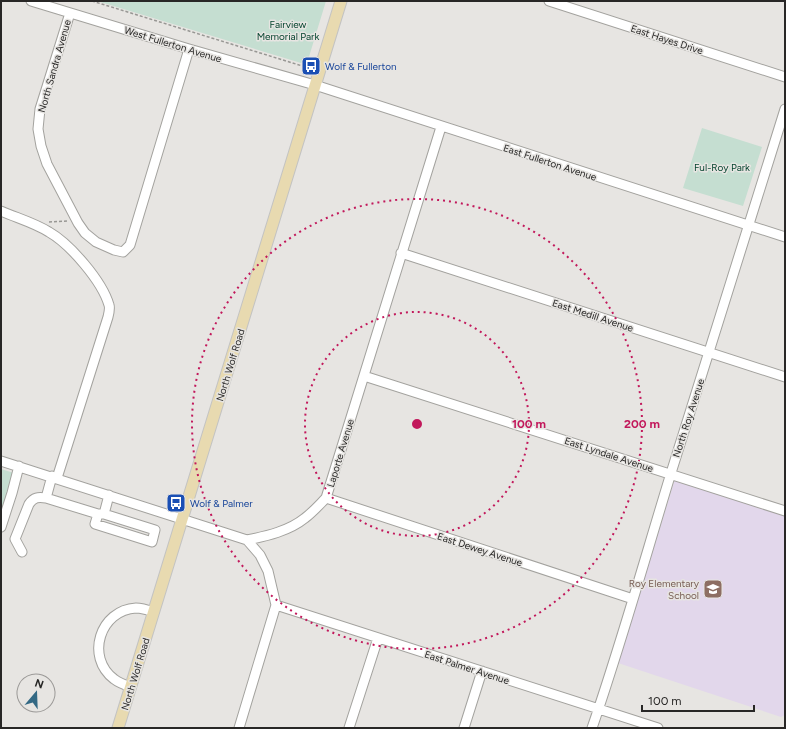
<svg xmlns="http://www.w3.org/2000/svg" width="786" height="729" font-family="Figtree,sans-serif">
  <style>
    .education { fill: #e2d7eb }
    .green { fill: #c5ded1 }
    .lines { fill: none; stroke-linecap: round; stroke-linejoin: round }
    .minor-casing { stroke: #a3a29e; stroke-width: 11 }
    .major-casing { stroke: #c3c3c2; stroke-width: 13 }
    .path { stroke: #989794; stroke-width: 1.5; stroke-dasharray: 3 2; stroke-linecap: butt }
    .minor { stroke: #fff; stroke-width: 9 }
    .major { stroke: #e8dab0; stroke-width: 11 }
    .ring { fill: none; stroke: #c2185b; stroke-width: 2; stroke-dasharray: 2 4 }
    .labels { text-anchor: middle; stroke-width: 3; stroke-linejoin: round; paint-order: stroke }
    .park-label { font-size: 10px; fill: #04442e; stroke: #e7e5e2 }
    .street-label { font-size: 10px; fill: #282726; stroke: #e7e5e2 }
    .transit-label { font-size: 10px; fill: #164399; stroke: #e7e5e2; text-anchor: start }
    .education-label { font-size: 10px; fill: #785e54; stroke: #e7e5e2; text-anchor: end }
    .centre { fill: #c2185b; stroke: #e7e5e2; stroke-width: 2 }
    .ring-label { font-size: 12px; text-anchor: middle; font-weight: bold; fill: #c2185b; stroke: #e7e5e2; stroke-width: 3; stroke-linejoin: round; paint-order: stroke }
  </style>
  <rect width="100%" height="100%" fill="#e7e5e2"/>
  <path class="education" d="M 675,479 L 785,515 L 785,715 L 781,717 L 618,663 Z"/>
  <path class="green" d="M 97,1 L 326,1 L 308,60 L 301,63 Z
    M 702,128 L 762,147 L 743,206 L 683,188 Z
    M 1,469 L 14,473 L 1,520 Z"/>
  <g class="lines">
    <g class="minor-casing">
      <path id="minor" d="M 31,1 L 189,49 L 315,85 L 785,237
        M 549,1 L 785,77
        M 70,13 L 40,109 L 38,129 L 41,146 L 47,164 L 78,223 L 85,233 L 96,242 L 114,250 L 123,252 L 130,245 L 189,49
        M 1,211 C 17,218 35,223 49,232 C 70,244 102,281 109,305 C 110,308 109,313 108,317 L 57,478
        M 401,253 L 785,377
        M 364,376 L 785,511
        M 1,461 L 247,540 C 267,536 289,531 305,518 C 313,512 319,505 326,498 L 441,127
        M 52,476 L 46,498 L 98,514 L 104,514 L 155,530 L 152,542 L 95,524 L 98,514
        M 326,498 L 633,599
        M 104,514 L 109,495
        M 1,527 L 12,493 L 19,466
        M 22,552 L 15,539 L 29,504 C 34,497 38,497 46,498
        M 276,605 L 658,728
        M 131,687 C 125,685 119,683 114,679 C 85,657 100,610 136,608 C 142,608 148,610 154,612
        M 239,728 L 276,605 L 268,571 L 260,555 L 247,540
        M 349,728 L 378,638
        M 464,728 L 482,671
        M 592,728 C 621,644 645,558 671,473 C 709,351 748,230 785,109"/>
    </g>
    <g class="major-casing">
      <path id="major" d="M 118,728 L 341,1"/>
    </g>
    <path class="path" d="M 92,1 L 312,69
      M 49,222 L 69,221"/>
    <use href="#minor" class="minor"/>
    <use href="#major" class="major"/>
  </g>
  <g class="ring">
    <circle cx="417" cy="424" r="112"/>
    <circle cx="417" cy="424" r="225"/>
  </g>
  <defs>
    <g id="bus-square" transform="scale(1)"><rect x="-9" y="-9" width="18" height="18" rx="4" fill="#1a4fb4" stroke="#e7e5e2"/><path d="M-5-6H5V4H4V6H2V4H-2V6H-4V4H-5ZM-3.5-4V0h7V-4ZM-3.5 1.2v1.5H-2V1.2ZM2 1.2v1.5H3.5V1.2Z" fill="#fff"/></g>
    <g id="school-square" transform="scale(1)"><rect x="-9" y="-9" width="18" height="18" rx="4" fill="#8d6e63" stroke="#e7e5e2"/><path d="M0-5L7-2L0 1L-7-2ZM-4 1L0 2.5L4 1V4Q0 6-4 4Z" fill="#fff"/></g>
  </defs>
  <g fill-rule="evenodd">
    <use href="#bus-square" x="311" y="66"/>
    <use href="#bus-square" x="176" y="503"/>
    <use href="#school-square" x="713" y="589"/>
  </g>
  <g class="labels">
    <g class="park-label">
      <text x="288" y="28">Fairview<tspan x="288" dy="12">Memorial Park</tspan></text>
      <text x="722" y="171">Ful-Roy Park</text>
    </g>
    <g class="street-label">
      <text transform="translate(667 39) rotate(18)" y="4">East Hayes Drive</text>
      <text transform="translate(173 44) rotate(17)" y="4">West Fullerton Avenue</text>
      <text transform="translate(54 66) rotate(-74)" y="4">North Sandra Avenue</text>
      <text transform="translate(550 162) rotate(18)" y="4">East Fullerton Avenue</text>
      <text transform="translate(593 315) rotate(18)" y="4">East Medill Avenue</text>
      <text transform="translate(230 365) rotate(-73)" y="4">North Wolf Road</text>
      <text transform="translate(688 418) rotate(-72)" y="4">North Roy Avenue</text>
      <text transform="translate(340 453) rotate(-73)" y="4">Laporte Avenue</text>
      <text transform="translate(609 454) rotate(18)" y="4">East Lyndale Avenue</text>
      <text transform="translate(480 549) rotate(18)" y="4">East Dewey Avenue</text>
      <text transform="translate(467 667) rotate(18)" y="4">East Palmer Avenue</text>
      <text transform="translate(135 674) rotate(-73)" y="4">North Wolf Road</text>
    </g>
    <g class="transit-label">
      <text x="325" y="70">Wolf &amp; Fullerton</text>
      <text x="190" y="507">Wolf &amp; Palmer</text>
    </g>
    <g class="education-label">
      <text x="699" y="587">Roy Elementary<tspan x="699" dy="12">School</tspan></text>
    </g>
  </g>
  <circle cx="417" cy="424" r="6" class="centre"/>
  <g class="ring-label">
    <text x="529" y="428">100 m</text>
    <text x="642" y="428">200 m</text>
  </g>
  <rect width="786" height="729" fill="none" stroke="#282726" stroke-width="4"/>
  <g transform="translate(36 693) rotate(19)"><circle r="19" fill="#e7e5e2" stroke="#9b9997"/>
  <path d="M0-3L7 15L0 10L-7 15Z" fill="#336984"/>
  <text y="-6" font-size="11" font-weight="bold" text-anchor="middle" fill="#282726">N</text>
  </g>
  <path d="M642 705v6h112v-6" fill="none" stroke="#282726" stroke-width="2"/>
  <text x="648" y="705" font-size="12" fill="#282726" stroke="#e7e5e2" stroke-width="3" paint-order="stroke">100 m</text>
</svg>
